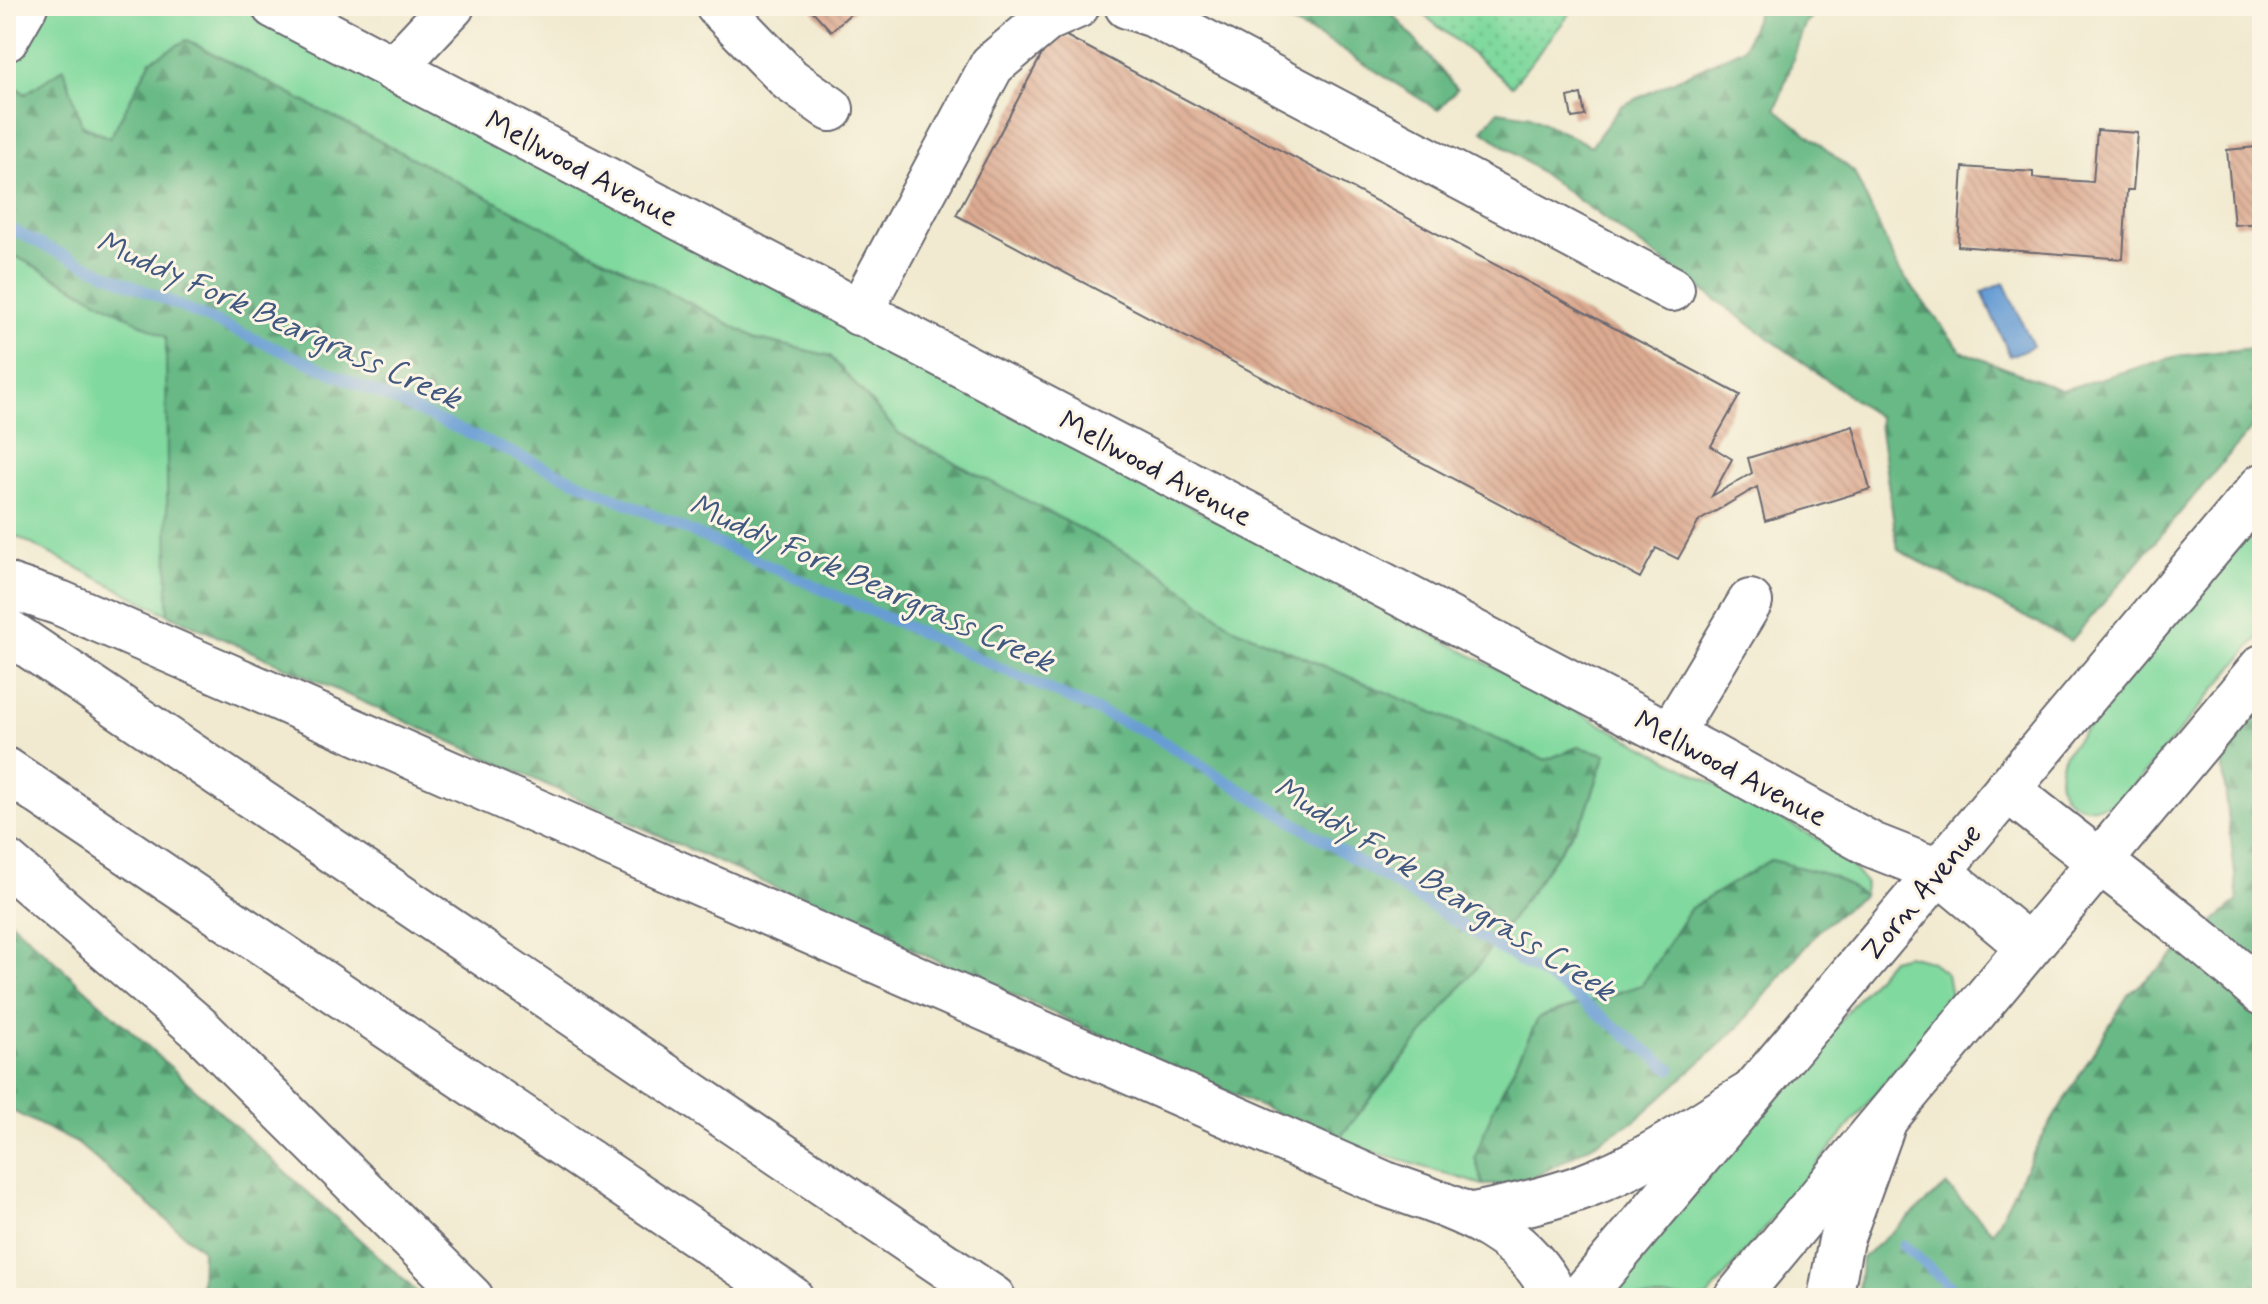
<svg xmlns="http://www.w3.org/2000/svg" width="2268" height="1304" font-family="Mynerve,sans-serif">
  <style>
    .grass { fill: #80d99e; stroke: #517e6c; stroke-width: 2 }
    .forest { fill: url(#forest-firs); stroke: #456e60; stroke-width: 2 }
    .park { fill: url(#park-dots); stroke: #517e6c; stroke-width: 2 }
    .water { fill: #679dd4; stroke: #446088; stroke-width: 2 }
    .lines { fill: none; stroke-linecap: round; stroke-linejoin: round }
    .stream { stroke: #679dd4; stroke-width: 11 }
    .building { fill: url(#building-back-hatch) }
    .minor-casing { stroke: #6a686f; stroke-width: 48 }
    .major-casing { stroke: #6a686f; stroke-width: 48 }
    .highway-casing { stroke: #6a686f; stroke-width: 48 }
    .minor { stroke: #fff; stroke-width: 44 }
    .major { stroke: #fff; stroke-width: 44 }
    .highway { stroke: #fff; stroke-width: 44 }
    .labels { text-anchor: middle; stroke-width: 6; stroke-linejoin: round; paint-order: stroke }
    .street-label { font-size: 30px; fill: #22223b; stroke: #fcf5e5 }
    .water-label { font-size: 32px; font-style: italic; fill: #415980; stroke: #fcf5e5 }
  </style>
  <defs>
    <pattern id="forest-firs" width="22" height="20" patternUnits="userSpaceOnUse" patternTransform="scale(2)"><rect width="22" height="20" fill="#68b985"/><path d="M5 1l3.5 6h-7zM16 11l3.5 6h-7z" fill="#55966e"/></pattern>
    <pattern id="park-dots" width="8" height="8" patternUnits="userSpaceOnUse" patternTransform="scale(2)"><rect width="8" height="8" fill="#80d99e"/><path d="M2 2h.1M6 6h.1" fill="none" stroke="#6eba89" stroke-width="1.8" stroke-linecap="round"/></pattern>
    <pattern id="building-back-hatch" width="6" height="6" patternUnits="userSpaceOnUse" patternTransform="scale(2)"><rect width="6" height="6" fill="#dcaa91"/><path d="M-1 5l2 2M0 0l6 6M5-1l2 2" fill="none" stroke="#bc927e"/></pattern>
  </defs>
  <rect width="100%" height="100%" fill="#fcf5e5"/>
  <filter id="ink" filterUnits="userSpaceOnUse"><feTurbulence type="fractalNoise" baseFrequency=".0125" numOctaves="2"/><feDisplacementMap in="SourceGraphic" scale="16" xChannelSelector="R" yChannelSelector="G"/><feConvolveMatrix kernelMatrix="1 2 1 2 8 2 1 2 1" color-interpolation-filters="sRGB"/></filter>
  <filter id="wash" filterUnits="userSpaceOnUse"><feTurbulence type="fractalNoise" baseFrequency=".006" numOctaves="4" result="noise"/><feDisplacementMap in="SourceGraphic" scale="32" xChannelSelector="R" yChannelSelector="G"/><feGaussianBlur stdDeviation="1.8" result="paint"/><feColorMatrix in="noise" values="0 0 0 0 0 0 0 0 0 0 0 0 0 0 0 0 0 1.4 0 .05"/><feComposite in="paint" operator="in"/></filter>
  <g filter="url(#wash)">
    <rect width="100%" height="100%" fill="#f1ead0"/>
    <path class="grass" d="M 44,6 L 245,6 L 1839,850 L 1866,884 L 1863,895 L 1833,876 L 1691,908 L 1642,985 L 1539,1017 L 1475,1157 L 1483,1185 L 1337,1141 L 1477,967 L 1585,815 L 1606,754 L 1578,747 L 1546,760 L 1234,628 L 1153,567 L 898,433 L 830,356 L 758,339 L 151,60 L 110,139 L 25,94 L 6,79 Z
      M 6,251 L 166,336 L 173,617 L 6,531 Z
      M 2262,513 L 2262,633 L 2124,798 C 2086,820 2045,802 2064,755 Z
      M 1907,955 L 1930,961 L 1947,974 L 1952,1001 L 1707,1298 L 1607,1298 L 1891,959 Z"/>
    <path class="forest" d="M 1254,6 L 1386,6 L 1457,89 L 1438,110 L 1323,38 Z
      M 1760,6 L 1822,6 L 1805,24 L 1776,109 L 1854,172 L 1899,270 L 1961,351 L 2062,390 L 2177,356 L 2262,347 L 2262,416 L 2071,641 L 1898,550 L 1878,417 L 1482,130 L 1498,111 L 1530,116 L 1591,146 L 1621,106 L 1744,48 Z
      M 187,40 L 758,339 L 830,356 L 898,433 L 1153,567 L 1234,628 L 1546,760 L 1578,747 L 1606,754 L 1585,815 L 1477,967 L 1337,1141 L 168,614 L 166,337 L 6,251 L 6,79 L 25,94 L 64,68 L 82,126 L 110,138 L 151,60 Z
      M 2262,704 L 2262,1298 L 1857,1298 L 1862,1258 L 1946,1185 L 1993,1232 L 2039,1142 L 2128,995 L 2238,901 L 2221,753 Z
      M 1771,860 L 1833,876 L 1863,895 L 1820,929 L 1738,1028 L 1636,1120 L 1521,1185 L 1483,1185 L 1475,1157 L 1493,1109 L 1539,1017 L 1642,985 L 1691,908 Z
      M 6,917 L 406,1282 L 423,1298 L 201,1298 L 202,1250 L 77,1143 L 6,1108 Z"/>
    <path class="park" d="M 1413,6 L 1576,6 L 1512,86 Z"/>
    <path class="water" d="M 2004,283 L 2033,346 L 2010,356 L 1982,292 Z"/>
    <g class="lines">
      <path class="stream" d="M 6,226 L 46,247 L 1152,735 L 1564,988 L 1671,1069
        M 1903,1245 L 1964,1298"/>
    </g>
    <g id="blocks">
      <path class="building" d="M 808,6 L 859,6 L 831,31 Z
        M 1055,30 L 1740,395 L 1711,446 L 1732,459 L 1712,496 L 1752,473 L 1748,458 L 1853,426 L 1870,489 L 1765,521 L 1757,487 L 1699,521 L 1678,559 L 1656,548 L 1640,578 L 956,215 Z
        M 1581,94 L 1585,116 L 1572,118 L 1568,97 Z
        M 2262,129 L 2262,223 L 2234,225 L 2227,150 L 2256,147 L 2255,137 Z
        M 2097,130 L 2138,133 L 2133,190 L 2127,190 L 2123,259 L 1958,246 L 1963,167 L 2033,172 L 2033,178 L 2093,182 Z"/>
    </g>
  </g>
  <g filter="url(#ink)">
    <use href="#blocks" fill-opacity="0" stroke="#6a686f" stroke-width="2"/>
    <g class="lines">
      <g class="minor-casing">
        <path id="minor" d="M 274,6 L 1711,756 L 1872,845 L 1938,871 L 2027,945
          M 718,6 L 790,80 L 831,109
          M 1127,6 L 1154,15 L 1672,289
          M 6,39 L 25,6
          M 393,69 L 452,6
          M 859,313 L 992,65 L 1047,19 L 1077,6
          M 1670,735 L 1750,602
          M 2007,789 C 2092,858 2181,920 2262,993"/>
      </g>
      <g class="major-casing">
        <path id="major" d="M 1580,1298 L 2262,486
          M 1736,1298 L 2262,667"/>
      </g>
      <g class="highway-casing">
        <path id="highway" d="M 6,585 L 60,603 L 217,671 L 1385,1184 C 1453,1208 1523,1227 1556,1298
          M 6,630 L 993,1298
          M 6,770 L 791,1298
          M 6,862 L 200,1029 L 471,1298
          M 1473,1215 C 1512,1207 1550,1199 1587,1185 C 1645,1164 1698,1125 1750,1094
          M 1830,1298 L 1841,1240 L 1884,1122"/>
      </g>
      <use href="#minor" class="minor"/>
      <use href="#major" class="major"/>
      <use href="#highway" class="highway"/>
    </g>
  </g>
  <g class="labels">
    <g class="street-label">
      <text transform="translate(582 168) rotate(28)" y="10">Mellwood Avenue</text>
      <text transform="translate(1156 468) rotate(28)" y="10">Mellwood Avenue</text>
      <text transform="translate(1731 768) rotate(28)" y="10">Mellwood Avenue</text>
      <text transform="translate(1921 892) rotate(-50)" y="10">Zorn Avenue</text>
    </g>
    <g class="water-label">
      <text transform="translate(279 319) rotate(24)" y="11">Muddy Fork Beargrass Creek</text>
      <text transform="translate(872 582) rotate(24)" y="11">Muddy Fork Beargrass Creek</text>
      <text transform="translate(1445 888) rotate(32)" y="11">Muddy Fork Beargrass Creek</text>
    </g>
  </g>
  <rect width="2268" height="1304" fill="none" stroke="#fcf5e5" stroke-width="32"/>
</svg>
